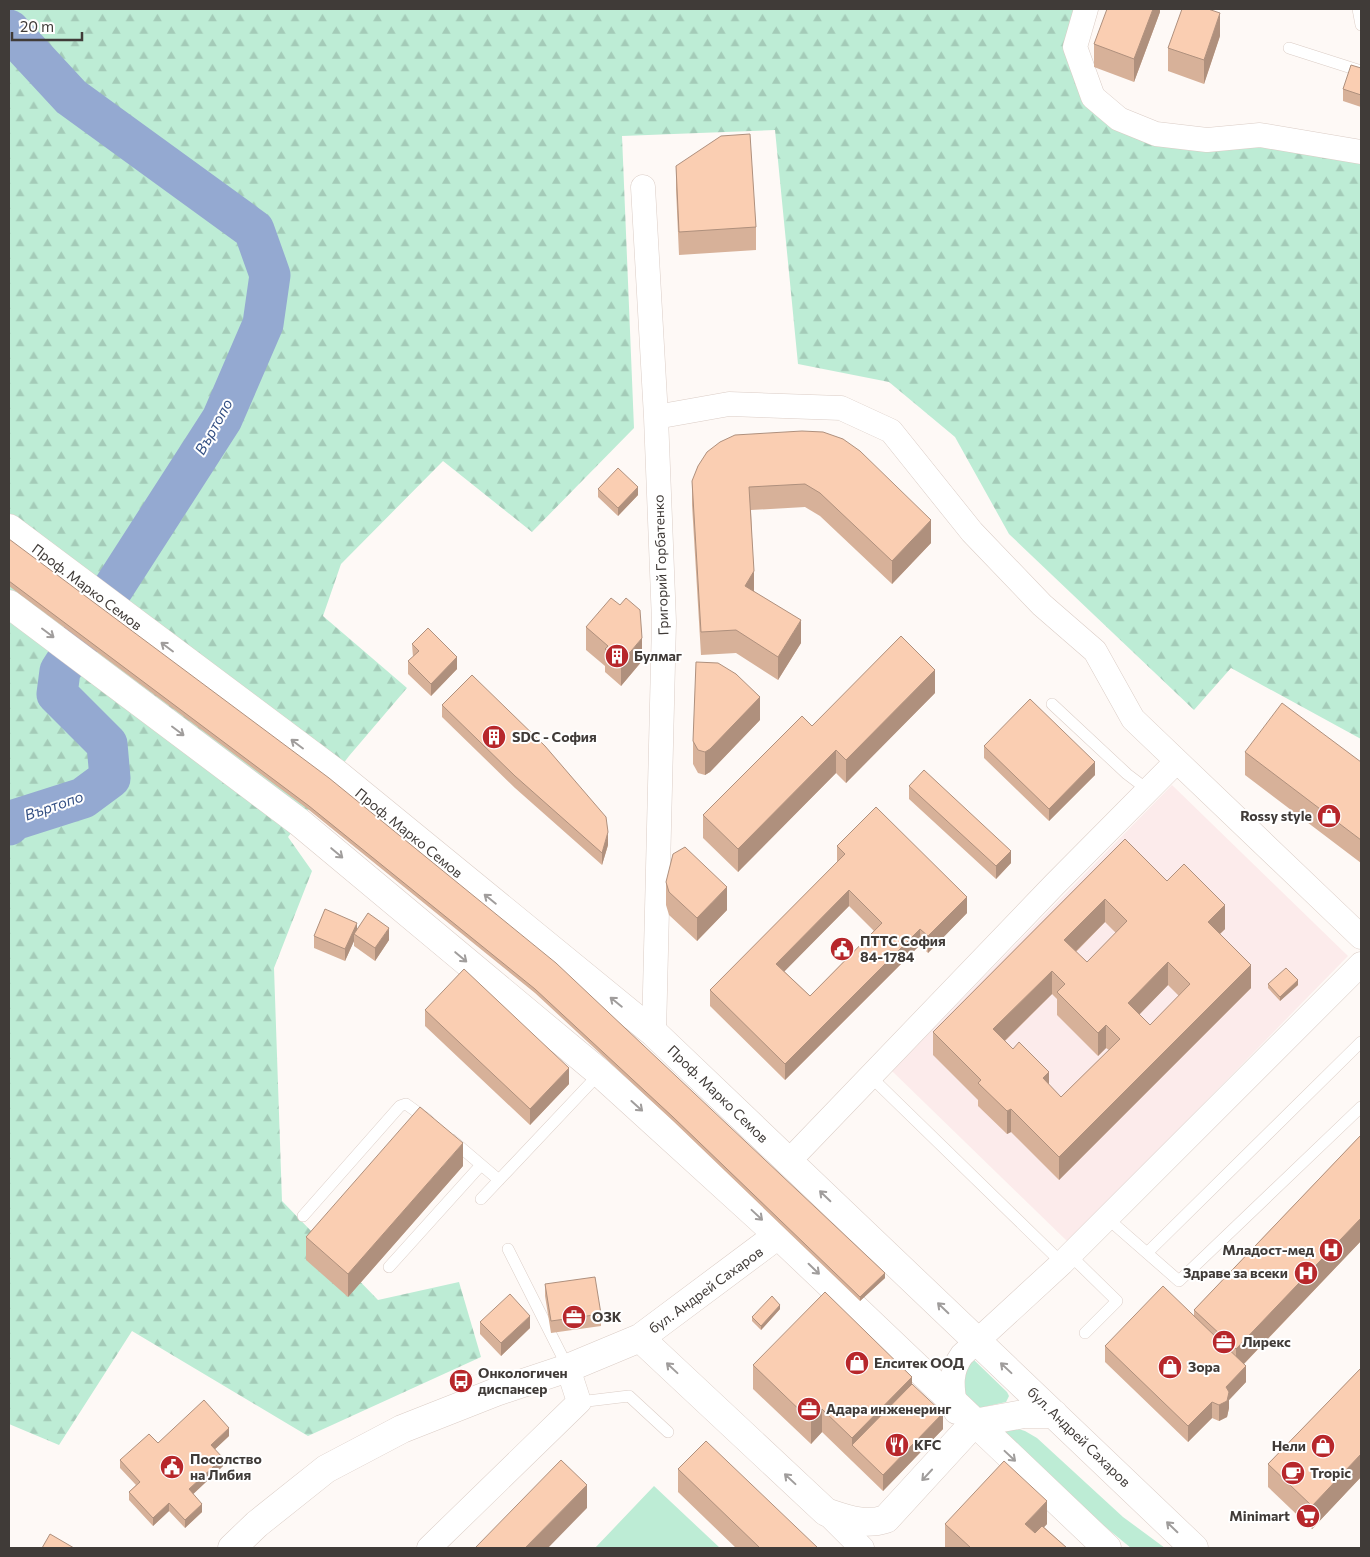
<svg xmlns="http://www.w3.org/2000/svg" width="1370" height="1557" font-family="Commissioner,sans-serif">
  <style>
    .medical { fill: #fcebeb }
    .green { fill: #bdecd5 }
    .forest { fill: url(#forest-firs) }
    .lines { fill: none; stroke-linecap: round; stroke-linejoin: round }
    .river { stroke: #94a9d1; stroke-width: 41 }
    .lane-casing { stroke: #dbcdc6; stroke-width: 12 }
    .street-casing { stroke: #dbcdc6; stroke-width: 25 }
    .secondary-casing { stroke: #dbcdc6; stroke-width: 29 }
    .lane { stroke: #fff; stroke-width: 11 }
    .street { stroke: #fff; stroke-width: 24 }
    .secondary { stroke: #fff; stroke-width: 28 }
    .wall { fill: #d7b199; fill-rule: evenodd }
    .shaded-wall { fill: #af907d }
    .building { fill: #faceb2; stroke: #af907d; fill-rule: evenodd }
    .oneway { stroke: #a09d9c }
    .labels { text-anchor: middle; stroke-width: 4; stroke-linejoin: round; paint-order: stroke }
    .street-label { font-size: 14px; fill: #403b38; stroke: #fff }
    .poi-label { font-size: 14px; font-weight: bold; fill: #403b38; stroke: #fff; text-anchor: start }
    .water-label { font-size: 15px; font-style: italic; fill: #345084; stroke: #fff }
  </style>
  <defs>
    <pattern id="forest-firs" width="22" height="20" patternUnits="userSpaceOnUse" patternTransform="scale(1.25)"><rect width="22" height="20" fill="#bdecd5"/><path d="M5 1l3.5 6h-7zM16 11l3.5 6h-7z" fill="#a4cbb8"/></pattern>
  </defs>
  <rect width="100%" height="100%" fill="#fef9f6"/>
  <path class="medical" d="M 1172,785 L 1348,956 L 1068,1242 L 892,1071 Z"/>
  <path class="green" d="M 973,1359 L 1007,1392 L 1009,1396 L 1006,1402 L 979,1408 L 961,1394 L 963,1372 Z
    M 1012,1427 L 1025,1431 L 1037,1438 L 1123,1517 L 1165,1548 L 1131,1548 L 1048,1480 L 998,1429 Z
    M 654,1486 L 720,1548 L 595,1548 Z"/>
  <path class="forest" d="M 9,9 L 1086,9 L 1075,47 L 1119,119 L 1361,152 L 1361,739 L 1231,668 L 1194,710 L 1009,534 L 955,437 L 889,382 L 798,364 L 775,130 L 622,136 L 634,428 L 532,532 L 443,461 L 341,564 L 323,616 L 407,688 L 349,756 L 288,837 L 312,871 L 274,968 L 282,1201 L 378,1300 L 459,1282 L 481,1357 L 308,1436 L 132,1331 L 59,1445 L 9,1424 Z"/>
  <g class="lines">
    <path class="river" d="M 9,30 L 71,97 L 254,230 L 270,275 L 263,324 L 222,419 L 60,671 L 57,694 L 107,744 L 110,778 L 83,798 L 14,820 L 9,825"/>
    <g class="lane-casing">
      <path id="lane" d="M 1358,9 L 1361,25
        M 1289,48 L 1361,71
        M 1052,704 L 1127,774 L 1148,790
        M 871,1077 L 1062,1263
        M 452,1140 L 499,1180
        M 481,1199 L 600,1073
        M 303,1216 L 400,1106 L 406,1104 L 428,1120
        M 1107,1218 L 1179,1281 L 1361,1107
        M 508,1249 L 568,1368
        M 1147,1253 L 1361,1042
        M 1070,1255 L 1117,1301 L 1085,1333
        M 389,1267 L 481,1165
        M 579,1402 L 629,1396 L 668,1432"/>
    </g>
    <g class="street-casing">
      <path id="street" d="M 1086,9 L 1075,47 L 1093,97 L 1119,119 L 1156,134 L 1207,140 L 1260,135 L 1361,152
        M 643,187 L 656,417 L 664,622 L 654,1033
        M 656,417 L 729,404 L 841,408 L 891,431 L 972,532 L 1042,605 L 1095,651 L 1133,719 L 1361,937
        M 789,1161 L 1055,884 L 1177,761
        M 956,1412 C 953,1391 948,1374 962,1355 L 1062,1263 L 1361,964
        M 826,1512 L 862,1548
        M 429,1548 L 579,1402 L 568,1368"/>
    </g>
    <g class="secondary-casing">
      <path id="secondary" d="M 9,528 L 336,773 L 654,1033 L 1194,1548
        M 9,604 L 299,822 L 600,1073 L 778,1235 L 1107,1548
        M 640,1338 L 826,1512 C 847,1519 864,1526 886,1519 L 974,1423 L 1024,1414 L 1054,1414
        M 232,1548 L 257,1524 L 326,1469 L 402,1429 L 496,1392 L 568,1368 L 640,1338 L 778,1235"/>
    </g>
    <use href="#lane" class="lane"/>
    <use href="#street" class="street"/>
    <use href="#secondary" class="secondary"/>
  </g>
  <path class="wall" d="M 1160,9 L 1160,12 L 1134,82 L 1094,67 L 1094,44 Z
    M 1220,36 L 1204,84 L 1168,71 L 1168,48 Z
    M 1361,68 L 1361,107 L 1343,101 L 1343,89 Z
    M 676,166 L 756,227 L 756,250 L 679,255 L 676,189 Z
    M 720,442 L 931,543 L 892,584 L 820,516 L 805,507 L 751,510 L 754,591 L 801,643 L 778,680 L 736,653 L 701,655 L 692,505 L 692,481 Z
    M 598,489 L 638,495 L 618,516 L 598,497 Z
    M 9,539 L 885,1278 L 860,1301 L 673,1121 L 535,993 L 309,810 L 9,586 Z
    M 586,627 L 642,661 L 621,686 L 605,672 L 605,666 L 586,650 Z
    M 412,644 L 457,669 L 431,696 L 408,674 L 408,661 L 413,657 Z
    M 935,693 L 846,783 L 836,773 L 738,872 L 703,838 L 703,815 L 812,726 Z
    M 442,705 L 608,845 L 602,865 L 515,788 L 442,717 Z
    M 760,720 L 710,772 L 705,775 L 698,773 L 693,764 L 693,741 Z
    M 984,746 L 1095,775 L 1049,821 L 984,758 Z
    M 1245,752 L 1361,762 L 1361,863 L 1245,775 Z
    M 909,786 L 1011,863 L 996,879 L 909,799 Z
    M 1125,839 L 1167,881 L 1225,929 L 1220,934 L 1251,988 L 1059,1180 L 1011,1132 L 1007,1134 L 978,1106 L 978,1100 L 933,1055 L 933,1032 ZM 1105,922 L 1116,933 L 1087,962 L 1076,952 ZM 1168,985 L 1179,996 L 1150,1025 L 1139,1015 ZM 1052,994 L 1057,999 L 1057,1015 L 1098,1056 L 1106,1048 L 1109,1050 L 1061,1097 L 1005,1041 Z
    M 837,846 L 967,913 L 928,953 L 920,945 L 785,1080 L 710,1006 L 710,990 L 837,863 ZM 849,906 L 874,931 L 810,996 L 784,971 Z
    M 666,882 L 727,910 L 697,941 L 669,915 L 666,905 Z
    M 357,930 L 389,940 L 375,961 L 354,946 L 354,941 L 345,961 L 314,948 L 314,936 Z
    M 1268,984 L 1298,985 L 1280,1001 L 1268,988 Z
    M 425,1010 L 569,1084 L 530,1125 L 425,1026 Z
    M 1361,1135 L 1361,1241 L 1244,1364 L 1246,1382 L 1229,1400 L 1229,1408 L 1227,1417 L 1219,1421 L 1212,1418 L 1188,1442 L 1105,1362 L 1105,1346 L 1194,1317 L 1194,1310 Z
    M 463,1166 L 348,1297 L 306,1260 L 306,1237 Z
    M 545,1284 L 601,1314 L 601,1326 L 551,1333 L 545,1296 Z
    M 780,1309 L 761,1330 L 752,1321 L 752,1317 Z
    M 480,1322 L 530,1328 L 501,1356 L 480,1334 Z
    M 753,1365 L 912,1384 L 943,1429 L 883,1491 L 822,1432 L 811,1444 L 753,1389 Z
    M 1361,1368 L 1361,1477 L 1312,1529 L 1268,1487 L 1268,1464 Z
    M 229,1436 L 215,1449 L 223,1466 L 193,1494 L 202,1512 L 185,1528 L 169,1511 L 153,1526 L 129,1500 L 129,1492 L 136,1485 L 120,1468 L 120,1460 L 158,1443 Z
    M 678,1469 L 818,1548 L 736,1548 L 678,1492 Z
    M 945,1524 L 1047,1524 L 1044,1527 L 1067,1548 L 946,1548 L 945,1547 Z"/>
  <path class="shaded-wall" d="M 1153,9 L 1160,9 L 1160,12 L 1134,82 L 1134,59 Z
    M 1220,13 L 1220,36 L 1204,84 L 1204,60 Z
    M 638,487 L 638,495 L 618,516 L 618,508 Z
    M 931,520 L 931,543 L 892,584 L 892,561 Z
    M 754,571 L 754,594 L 745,586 Z
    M 801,620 L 801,643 L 778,680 L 778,657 Z
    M 642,638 L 642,661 L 621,686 L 621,663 Z
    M 457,657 L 457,669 L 431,696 L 431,684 Z
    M 935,670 L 935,693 L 846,783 L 846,760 Z
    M 760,697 L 760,720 L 710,772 L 705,775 L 705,752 Z
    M 836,750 L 836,773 L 738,872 L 738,849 Z
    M 1095,762 L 1095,775 L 1049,821 L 1049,809 Z
    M 608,832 L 608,845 L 602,865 L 602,853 Z
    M 1011,851 L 1011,863 L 996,879 L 996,866 Z
    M 727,887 L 727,910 L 697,941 L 697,918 Z
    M 849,890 L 849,906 L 776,980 L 776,964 Z
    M 967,897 L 967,913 L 928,953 L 928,936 Z
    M 1105,899 L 1105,922 L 1064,963 L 1064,940 Z
    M 1225,905 L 1225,929 L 1208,945 L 1208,922 Z
    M 357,923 L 357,935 L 354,934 L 354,941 L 345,961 L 345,949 Z
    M 389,928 L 389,940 L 375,961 L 375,948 Z
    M 920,929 L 920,945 L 785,1080 L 785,1064 Z
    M 1168,962 L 1168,985 L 1128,1026 L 1128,1003 Z
    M 1251,965 L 1251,988 L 1059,1180 L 1059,1157 Z
    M 1052,971 L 1052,994 L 993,1052 L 993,1029 Z
    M 1298,980 L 1298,985 L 1280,1001 L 1280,997 Z
    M 1106,1025 L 1106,1048 L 1098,1056 L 1098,1033 Z
    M 569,1068 L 569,1084 L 530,1125 L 530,1109 Z
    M 1049,1072 L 1049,1095 L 1043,1078 Z
    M 1011,1109 L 1011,1132 L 1007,1134 L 1007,1111 Z
    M 463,1143 L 463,1166 L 348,1297 L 348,1274 Z
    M 1361,1218 L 1361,1241 L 1236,1372 L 1236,1349 Z
    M 885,1273 L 885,1278 L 860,1301 L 860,1297 Z
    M 780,1305 L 780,1309 L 761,1330 L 761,1326 Z
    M 530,1316 L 530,1328 L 501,1356 L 501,1343 Z
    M 1246,1366 L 1246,1382 L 1229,1400 L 1229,1408 L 1227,1417 L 1219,1421 L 1219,1405 L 1226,1387 Z
    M 912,1377 L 912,1400 L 852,1445 L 852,1461 L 852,1438 Z
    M 1212,1402 L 1212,1418 L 1188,1442 L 1188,1426 Z
    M 822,1409 L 822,1432 L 811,1444 L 811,1421 Z
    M 943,1413 L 943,1429 L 883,1491 L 883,1475 Z
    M 229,1428 L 229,1436 L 211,1453 L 211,1445 Z
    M 1361,1454 L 1361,1477 L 1312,1529 L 1312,1506 Z
    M 223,1458 L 223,1466 L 189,1498 L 189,1489 Z
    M 587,1485 L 587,1508 L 548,1548 L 525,1548 Z
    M 1047,1501 L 1047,1524 L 1025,1547 L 1025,1524 Z
    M 169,1503 L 169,1511 L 153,1526 L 153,1518 Z
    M 202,1504 L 202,1512 L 185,1528 L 185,1520 Z"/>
  <path class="building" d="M 1107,9 L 1153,9 L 1134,59 L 1094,44 Z
    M 1182,9 L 1208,9 L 1220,13 L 1204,60 L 1168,48 Z
    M 1351,65 L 1361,68 L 1361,95 L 1343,89 Z
    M 750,134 L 756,227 L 679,232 L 676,166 L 721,136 Z
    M 802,431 L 823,432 L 843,439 L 860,451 L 931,520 L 892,561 L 820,493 L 805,484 L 749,487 L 754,571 L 745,586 L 801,620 L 778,657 L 736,630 L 701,632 L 692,481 L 698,466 L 707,452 L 720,442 L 735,435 Z
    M 618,468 L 638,487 L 618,508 L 598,489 Z
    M 9,539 L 329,778 L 556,963 L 885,1273 L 860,1297 L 673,1117 L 535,989 L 309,806 L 9,581 Z
    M 611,598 L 620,605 L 626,598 L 640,610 L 642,638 L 621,663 L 605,649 L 608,646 L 586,627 Z
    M 428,628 L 457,657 L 431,684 L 408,661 L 419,651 L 412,644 Z
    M 901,636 L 935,670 L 846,760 L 836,750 L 738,849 L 703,815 L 802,716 L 812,726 Z
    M 696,662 L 718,663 L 736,674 L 760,697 L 710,749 L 705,752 L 698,750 L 693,741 Z
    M 472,675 L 545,746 L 606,817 L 608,832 L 602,853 L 515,776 L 442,705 Z
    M 1030,699 L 1095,762 L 1049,809 L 984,746 Z
    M 1282,703 L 1361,762 L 1361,840 L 1245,752 Z
    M 924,770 L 1011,851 L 996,866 L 909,786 Z
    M 876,807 L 967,897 L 928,936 L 920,929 L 785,1064 L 710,990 L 845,854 L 837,846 ZM 849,890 L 882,923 L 810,996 L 776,964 Z
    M 1125,839 L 1167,881 L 1184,864 L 1225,905 L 1208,922 L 1251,965 L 1059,1157 L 1011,1109 L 1007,1111 L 978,1083 L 981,1080 L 933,1032 ZM 1105,899 L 1127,921 L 1087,962 L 1064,940 ZM 1168,962 L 1190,984 L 1150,1025 L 1128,1003 ZM 1052,971 L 1065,984 L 1057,992 L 1098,1033 L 1106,1025 L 1120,1039 L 1061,1097 L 1043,1078 L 1049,1072 L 1019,1042 L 1013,1049 L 993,1029 Z
    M 685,847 L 727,887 L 697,918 L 669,892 L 666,882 L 673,854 Z
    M 325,909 L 357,923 L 345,949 L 314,936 Z
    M 368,913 L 389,928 L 375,948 L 354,934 Z
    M 1286,968 L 1298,980 L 1280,997 L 1268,984 Z
    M 464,969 L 569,1068 L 530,1109 L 425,1010 Z
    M 420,1107 L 463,1143 L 348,1274 L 306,1237 Z
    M 1361,1135 L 1361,1218 L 1236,1349 L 1194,1310 Z
    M 595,1277 L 601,1314 L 551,1321 L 545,1284 Z
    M 1163,1286 L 1246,1366 L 1226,1387 L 1229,1392 L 1227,1401 L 1219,1405 L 1212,1402 L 1188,1426 L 1105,1346 Z
    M 825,1292 L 912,1377 L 852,1438 L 822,1409 L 811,1421 L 753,1365 Z
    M 510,1294 L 530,1316 L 501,1343 L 480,1322 Z
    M 772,1296 L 780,1305 L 761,1326 L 752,1317 Z
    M 1361,1368 L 1361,1454 L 1312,1506 L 1268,1464 Z
    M 912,1384 L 943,1413 L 883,1475 L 852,1445 Z
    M 204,1400 L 229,1428 L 211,1445 L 223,1458 L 189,1489 L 202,1504 L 185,1520 L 169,1503 L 153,1518 L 129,1492 L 140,1482 L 120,1460 L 149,1434 L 158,1443 Z
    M 706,1441 L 818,1548 L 760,1548 L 678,1469 Z
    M 561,1460 L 587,1485 L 525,1548 L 475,1548 Z
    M 1004,1461 L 1047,1501 L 1025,1524 L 1035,1533 L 1042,1526 L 1067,1548 L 971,1548 L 945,1524 Z
    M 50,1534 L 74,1548 L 42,1548 Z"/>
  <defs><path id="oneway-shaft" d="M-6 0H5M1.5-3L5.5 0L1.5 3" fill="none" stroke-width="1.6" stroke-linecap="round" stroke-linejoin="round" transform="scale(1.25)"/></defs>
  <g class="oneway">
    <use href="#oneway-shaft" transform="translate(48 633) rotate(37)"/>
    <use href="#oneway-shaft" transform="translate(167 647) rotate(-143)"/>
    <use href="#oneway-shaft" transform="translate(178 731) rotate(37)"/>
    <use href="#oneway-shaft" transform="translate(297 744) rotate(-143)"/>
    <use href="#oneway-shaft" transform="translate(337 853) rotate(40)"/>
    <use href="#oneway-shaft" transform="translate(490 899) rotate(-141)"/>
    <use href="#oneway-shaft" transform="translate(461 957) rotate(40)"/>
    <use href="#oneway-shaft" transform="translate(616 1002) rotate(-141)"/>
    <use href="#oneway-shaft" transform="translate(637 1106) rotate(42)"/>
    <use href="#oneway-shaft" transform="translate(825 1196) rotate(-136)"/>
    <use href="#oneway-shaft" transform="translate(757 1215) rotate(43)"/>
    <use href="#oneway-shaft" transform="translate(814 1269) rotate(44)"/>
    <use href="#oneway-shaft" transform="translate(943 1308) rotate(-136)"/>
    <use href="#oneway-shaft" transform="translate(672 1368) rotate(-137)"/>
    <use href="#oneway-shaft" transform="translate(1006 1368) rotate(-137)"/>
    <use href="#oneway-shaft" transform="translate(1010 1456) rotate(43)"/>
    <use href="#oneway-shaft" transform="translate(927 1475) rotate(133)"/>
    <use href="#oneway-shaft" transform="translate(790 1479) rotate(-137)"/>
    <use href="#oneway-shaft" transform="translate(1172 1527) rotate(-136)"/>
  </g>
  <defs>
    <g id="building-disc" transform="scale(1.25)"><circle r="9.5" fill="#b7272b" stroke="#fff"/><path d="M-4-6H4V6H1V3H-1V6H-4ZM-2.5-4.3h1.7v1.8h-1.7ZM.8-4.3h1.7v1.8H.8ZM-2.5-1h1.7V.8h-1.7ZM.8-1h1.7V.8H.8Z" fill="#fff"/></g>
    <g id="shop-disc" transform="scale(1.25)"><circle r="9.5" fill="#b7272b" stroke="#fff"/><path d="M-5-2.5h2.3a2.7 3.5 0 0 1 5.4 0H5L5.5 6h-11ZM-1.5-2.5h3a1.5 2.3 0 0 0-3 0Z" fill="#fff"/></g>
    <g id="civic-disc" transform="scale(1.25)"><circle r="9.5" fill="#b7272b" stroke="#fff"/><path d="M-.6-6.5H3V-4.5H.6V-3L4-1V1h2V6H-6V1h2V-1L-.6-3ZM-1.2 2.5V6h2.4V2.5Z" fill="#fff"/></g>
    <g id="hospital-disc" transform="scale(1.25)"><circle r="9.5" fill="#b7272b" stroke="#fff"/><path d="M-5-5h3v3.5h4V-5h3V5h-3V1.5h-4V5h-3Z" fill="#fff"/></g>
    <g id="office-disc" transform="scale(1.25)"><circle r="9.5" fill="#b7272b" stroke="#fff"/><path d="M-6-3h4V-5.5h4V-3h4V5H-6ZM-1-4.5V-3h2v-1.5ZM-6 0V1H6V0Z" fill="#fff"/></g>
    <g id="bus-disc" transform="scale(1.25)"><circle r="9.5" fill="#b7272b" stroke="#fff"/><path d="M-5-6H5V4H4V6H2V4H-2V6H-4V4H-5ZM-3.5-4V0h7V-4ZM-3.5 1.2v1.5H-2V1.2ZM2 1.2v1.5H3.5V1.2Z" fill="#fff"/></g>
    <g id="restaurant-disc" transform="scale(1.25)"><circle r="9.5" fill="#b7272b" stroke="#fff"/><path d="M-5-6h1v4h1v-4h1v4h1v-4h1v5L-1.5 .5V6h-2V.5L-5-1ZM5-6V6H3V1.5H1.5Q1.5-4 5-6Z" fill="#fff"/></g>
    <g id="cafe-disc" transform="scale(1.25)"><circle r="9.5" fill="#b7272b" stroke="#fff"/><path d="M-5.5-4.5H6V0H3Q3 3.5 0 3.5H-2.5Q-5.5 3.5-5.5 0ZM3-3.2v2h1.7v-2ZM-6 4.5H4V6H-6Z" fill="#fff"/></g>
    <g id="supermarket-disc" transform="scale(1.25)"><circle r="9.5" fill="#b7272b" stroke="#fff"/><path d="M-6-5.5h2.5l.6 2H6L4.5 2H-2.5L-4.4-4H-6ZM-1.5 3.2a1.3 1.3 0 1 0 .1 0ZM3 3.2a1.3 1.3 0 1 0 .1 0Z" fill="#fff"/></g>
  </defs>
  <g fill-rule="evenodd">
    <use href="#building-disc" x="617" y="656"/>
    <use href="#building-disc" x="494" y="737"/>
    <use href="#shop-disc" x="1329" y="816"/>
    <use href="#civic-disc" x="842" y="949"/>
    <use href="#hospital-disc" x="1331" y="1250"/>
    <use href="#hospital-disc" x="1306" y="1273"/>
    <use href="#office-disc" x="574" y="1317"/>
    <use href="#office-disc" x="1224" y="1342"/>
    <use href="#shop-disc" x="857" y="1363"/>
    <use href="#shop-disc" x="1170" y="1367"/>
    <use href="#bus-disc" x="461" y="1381"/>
    <use href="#office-disc" x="809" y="1409"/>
    <use href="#restaurant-disc" x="897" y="1445"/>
    <use href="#shop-disc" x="1323" y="1446"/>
    <use href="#civic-disc" x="172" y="1467"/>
    <use href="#cafe-disc" x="1293" y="1473"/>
    <use href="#supermarket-disc" x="1308" y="1516"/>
  </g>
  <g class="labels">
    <g class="street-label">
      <text transform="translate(661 565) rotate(-92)" y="5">Григорий Горбатенко</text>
      <text transform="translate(87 587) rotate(37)" y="5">Проф. Марко Семов</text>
      <text transform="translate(409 833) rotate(39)" y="5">Проф. Марко Семов</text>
      <text transform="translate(718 1094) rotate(44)" y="5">Проф. Марко Семов</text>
      <text transform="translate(706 1290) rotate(-36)" y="5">бул. Андрей Сахаров</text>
      <text transform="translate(1079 1437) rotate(44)" y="5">бул. Андрей Сахаров</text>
    </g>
    <g class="poi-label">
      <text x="634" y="661">Булмаг</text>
      <text x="512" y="742">SDC - София</text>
      <text x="1312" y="821" text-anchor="end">Rossy style</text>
      <text x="860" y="946">ПТТС София<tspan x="860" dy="16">84-1784</tspan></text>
      <text x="1314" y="1255" text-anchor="end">Младост-мед</text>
      <text x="1288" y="1278" text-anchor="end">Здраве за всеки</text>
      <text x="592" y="1322">ОЗК</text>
      <text x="1242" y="1347">Лирекс</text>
      <text x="874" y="1368">Елситек ООД</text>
      <text x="1188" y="1372">Зора</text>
      <text x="478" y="1378">Онкологичен<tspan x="478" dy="16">диспансер</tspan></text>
      <text x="826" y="1414">Адара инженеринг</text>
      <text x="914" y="1450">KFC</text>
      <text x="1306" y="1451" text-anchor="end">Нели</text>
      <text x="190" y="1464">Посолство<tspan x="190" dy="16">на Либия</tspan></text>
      <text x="1310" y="1478">Tropic</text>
      <text x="1290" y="1521" text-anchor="end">Minimart</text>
    </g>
    <g class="water-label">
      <text transform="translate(214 427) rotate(-61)" y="5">Въртопо</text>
      <text transform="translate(54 806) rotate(-19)" y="5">Въртопо</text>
    </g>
  </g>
  <rect width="1370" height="1557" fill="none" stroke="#403b38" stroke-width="20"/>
  <path d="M12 32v8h70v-8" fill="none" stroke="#403b38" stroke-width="2.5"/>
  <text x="20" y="32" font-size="15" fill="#403b38" stroke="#ffffff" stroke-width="4" paint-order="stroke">20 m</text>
</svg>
